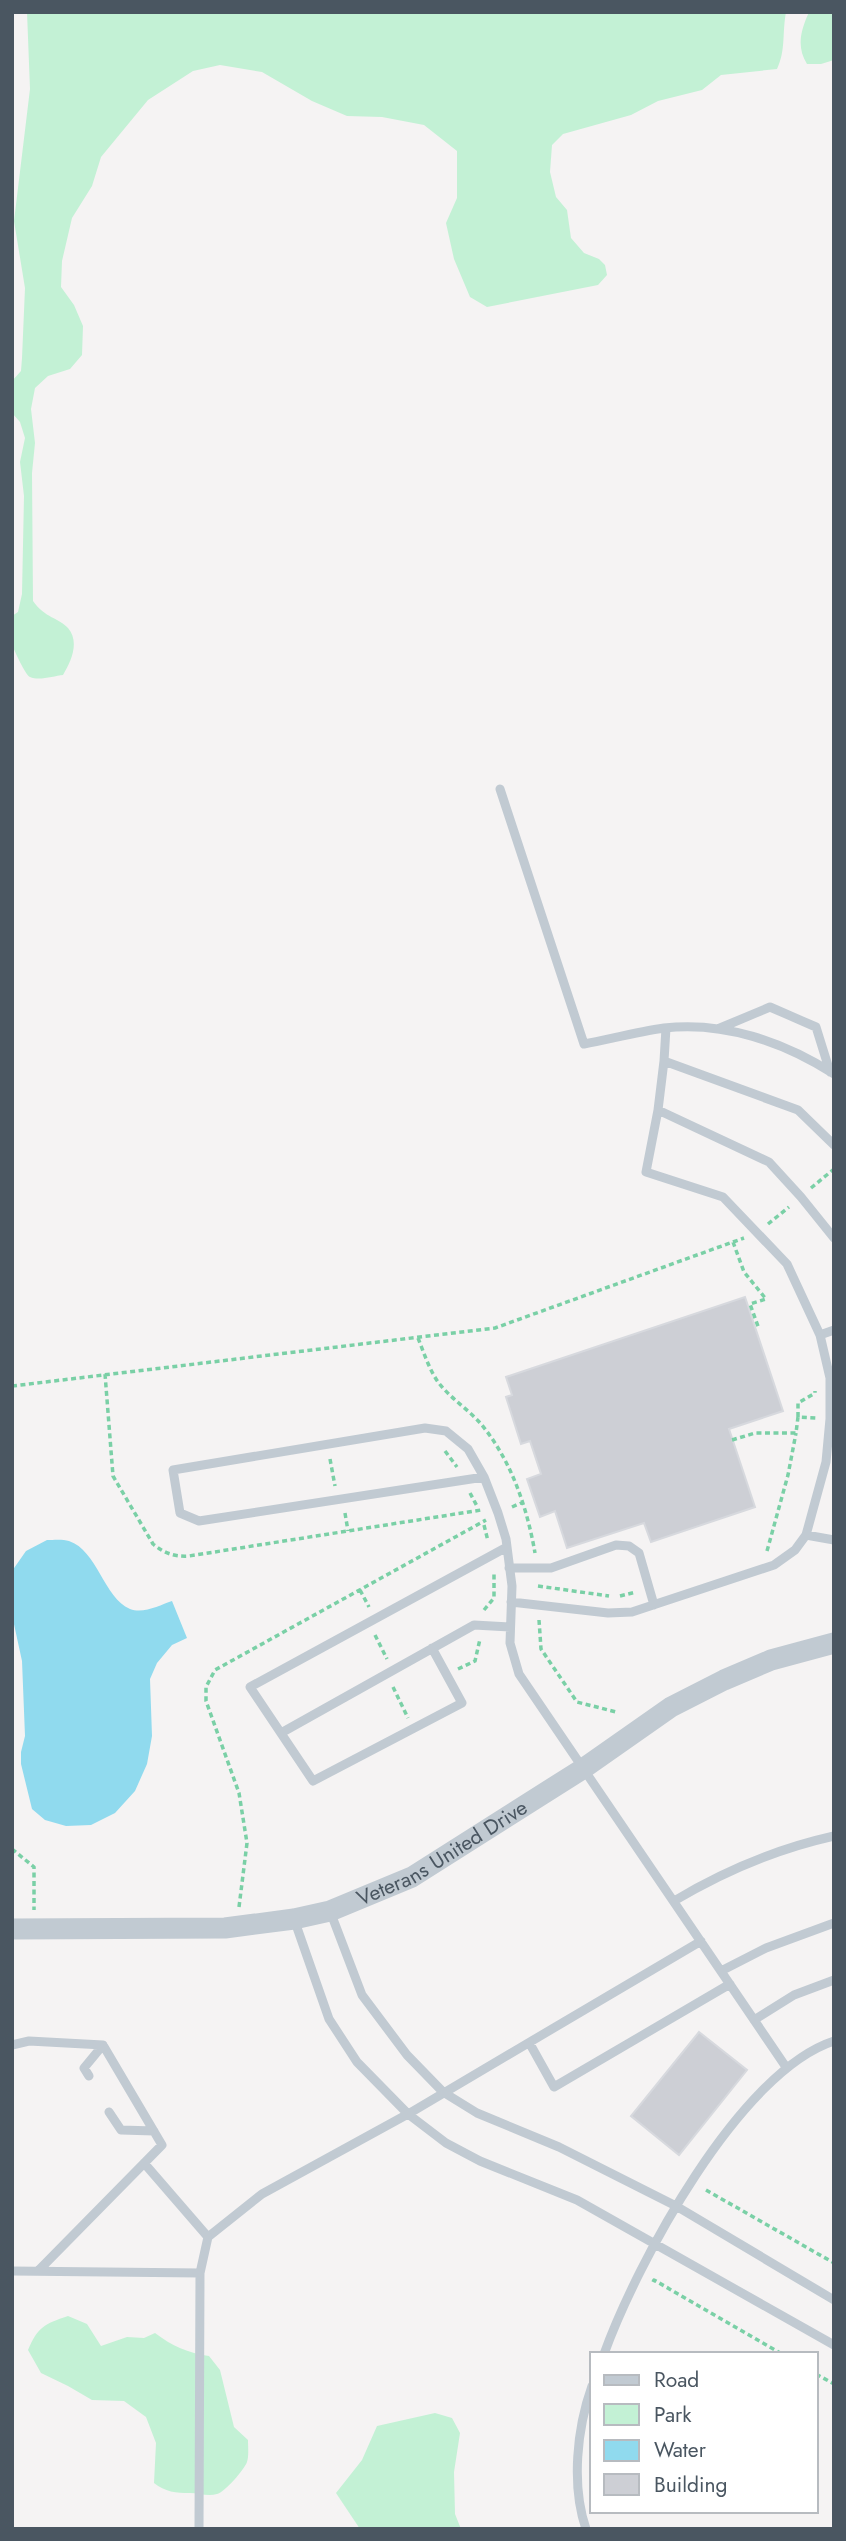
<svg xmlns="http://www.w3.org/2000/svg" width="846" height="2541" font-family="Jost,sans-serif">
  <style>
    .green { fill: #c3f1d5 }
    .water { fill: #90daee }
    .building { fill: #cdcfd5; stroke: #d7d9de; stroke-width: 2 }
    .lines { fill: none; stroke-linecap: round; stroke-linejoin: round }
    .path { stroke: #7ad0a6; stroke-width: 3.5; stroke-dasharray: 5 3.5; stroke-linecap: butt }
    .service { stroke: #c1cad2; stroke-width: 9 }
    .tertiary { stroke: #c1cad2; stroke-width: 21 }
    .labels { text-anchor: middle; stroke-width: 6; stroke-linejoin: round; paint-order: stroke }
    .street-label { font-size: 21px; fill: #4a5661; stroke: #fff }
  </style>
  <rect width="100%" height="100%" fill="#f5f3f3"/>
  <path class="green" d="M 27,12 L 786,12 C 782,34 786,50 777,69 L 721,75 L 702,90 L 658,101 L 631,115 L 563,134 L 552,145 L 550,172 L 556,197 L 567,210 L 571,238 L 584,253 L 599,259 L 605,265 L 607,275 L 598,285 L 487,307 L 470,297 L 454,259 L 446,223 L 457,198 L 457,151 L 424,125 L 382,117 L 347,116 L 312,101 L 262,72 L 220,65 L 193,71 L 148,100 L 101,157 L 92,186 L 72,218 L 62,261 L 61,287 L 74,305 L 83,326 L 82,355 L 70,369 L 48,376 L 35,388 L 31,409 L 35,443 L 32,473 L 33,601 C 45,618 59,618 68,628 C 80,642 71,662 63,675 C 54,676 39,681 30,677 C 26,676 13,648 12,644 C 11,636 12,625 12,616 L 18,612 L 22,594 L 24,496 L 20,462 L 25,438 L 20,422 L 12,413 L 12,381 L 21,371 L 22,358 L 25,288 L 14,221 L 30,89 Z
    M 809,12 L 834,12 L 834,60 L 821,64 L 807,64 C 796,46 801,30 809,12 Z
    M 68,2316 L 87,2324 L 101,2346 L 127,2337 L 144,2338 L 155,2333 C 172,2346 188,2353 209,2356 L 220,2370 L 234,2427 L 248,2440 C 248,2446 249,2456 247,2462 C 244,2470 225,2492 217,2494 C 208,2497 199,2493 190,2493 C 176,2493 165,2492 154,2483 L 156,2443 L 146,2417 L 124,2401 L 92,2400 L 68,2386 L 41,2373 L 28,2350 C 38,2327 44,2324 68,2316 Z
    M 435,2413 L 452,2418 L 460,2433 L 454,2472 L 455,2514 L 461,2529 L 360,2529 L 336,2493 L 362,2460 L 377,2426 Z"/>
  <path class="water" d="M 47,1540 C 53,1540 63,1539 69,1541 C 97,1550 104,1598 130,1609 C 144,1614 160,1605 172,1601 L 187,1638 L 172,1645 L 157,1663 L 150,1679 L 152,1736 L 147,1764 L 135,1791 L 115,1813 L 91,1825 L 66,1826 L 45,1820 L 32,1809 L 21,1764 L 21,1752 L 25,1736 L 22,1661 L 12,1615 L 12,1571 L 26,1551 Z"/>
  <path class="building" d="M 745,1297 L 783,1411 L 729,1429 L 755,1507 L 651,1542 L 644,1523 L 567,1548 L 555,1511 L 540,1517 L 527,1479 L 541,1474 L 530,1441 L 521,1444 L 506,1397 L 512,1395 L 506,1377 Z
    M 699,2032 L 747,2070 L 679,2155 L 631,2116 Z"/>
  <g class="lines">
    <path class="path" d="M 811,1188 L 834,1169
      M 768,1224 L 789,1207
      M 733,1242 L 744,1272 L 766,1299 L 750,1304 L 759,1329
      M 418,1338 C 424,1353 429,1369 438,1382 C 450,1398 468,1409 481,1424 C 511,1460 527,1507 535,1553
      M 105,1374 L 113,1476 L 153,1544 C 164,1553 174,1557 189,1556 L 481,1510
      M 12,1386 L 495,1328 L 744,1238
      M 798,1417 L 798,1403 L 815,1393 L 815,1391
      M 732,1440 L 755,1433 L 796,1433 L 798,1417 L 817,1418
      M 445,1451 L 457,1467
      M 330,1459 L 335,1486
      M 470,1493 L 478,1508
      M 512,1507 L 523,1502
      M 345,1513 L 348,1531
      M 484,1525 L 488,1541
      M 767,1551 L 788,1475 L 796,1433
      M 538,1586 L 609,1596
      M 360,1590 L 369,1607
      M 620,1596 L 636,1592
      M 484,1610 L 494,1598 L 494,1573
      M 539,1620 L 541,1649 L 577,1702 L 616,1712
      M 375,1635 L 387,1659
      M 458,1669 L 475,1661 L 480,1639
      M 393,1687 L 408,1718
      M 12,1849 L 34,1867 L 34,1910
      M 239,1907 L 247,1843 L 239,1793 L 206,1701 L 206,1687 L 215,1670 L 486,1520
      M 706,2190 L 834,2263
      M 653,2282 L 654,2280 L 782,2354
      M 816,2374 L 834,2384"/>
    <path class="service" d="M 500,789 L 584,1044 C 610,1039 637,1032 664,1028 C 724,1021 784,1042 834,1074
      M 720,1028 L 770,1007 L 816,1027 L 830,1072
      M 664,1061 L 666,1028
      M 658,1110 L 769,1162 L 801,1197 L 834,1238
      M 820,1335 L 834,1330
      M 484,1477 L 199,1521 L 180,1513 L 173,1470 L 425,1428 L 446,1431 L 468,1449 L 484,1477 L 498,1513 L 506,1539 L 512,1586 L 510,1643 L 519,1674 L 786,2067
      M 806,1535 L 826,1462 L 830,1419 L 830,1378 L 820,1335 L 787,1264 L 723,1197 L 646,1172 L 658,1110 L 664,1061 L 798,1110 L 834,1145
      M 509,1568 L 551,1568 L 616,1545 L 629,1546 L 639,1553 L 654,1605
      M 511,1602 L 608,1613 L 632,1612 L 774,1565 L 795,1550 L 806,1535 L 834,1540
      M 432,1648 L 462,1703 L 313,1781 L 250,1687 L 507,1547
      M 281,1733 L 474,1625 L 510,1627
      M 674,1901 C 724,1871 776,1849 834,1836
      M 330,1911 L 362,1995 L 407,2055 L 443,2092 L 477,2113 L 559,2147 L 676,2206 L 834,2300
      M 294,1919 L 329,2019 L 357,2062 L 408,2114 L 446,2143 L 480,2161 L 577,2200 L 834,2345
      M 721,1971 L 766,1948 L 834,1923
      M 754,2020 L 794,1995 L 834,1980
      M 530,2044 L 554,2087 L 730,1984
      M 12,2045 L 29,2041 L 103,2045 L 162,2145 L 38,2271
      M 89,2076 L 84,2068 L 103,2045
      M 109,2112 L 121,2130 L 154,2131
      M 144,2163 L 208,2237 L 200,2273
      M 208,2237 L 262,2194 L 408,2114 L 701,1941
      M 12,2271 L 200,2273 L 199,2529
      M 604,2354 C 637,2263 739,2072 834,2041
      M 586,2529 C 571,2485 577,2428 592,2386"/>
    <path class="tertiary" id="s1" d="M 12,1929 L 225,1928 L 294,1919 L 330,1911 L 412,1877 L 584,1768 L 671,1707 L 724,1680 L 771,1660 L 834,1643"/>
  </g>
  <g class="labels">
    <g class="street-label">
      <text dy="7" stroke="none"><textPath href="#s1" startOffset="446">Veterans United Drive</textPath></text>
    </g>
  </g>
  <rect width="846" height="2541" fill="none" stroke="#4a5661" stroke-width="28"/>
  <rect x="590" y="2352" width="228" height="161" fill="#ffffff" stroke="#b7bbc0" stroke-width="2"/>
  <rect x="604" y="2375" width="35" height="10" fill="#c1cad2" stroke="#b7bbc0" stroke-width="2"/>
  <text x="654" y="2387" font-size="21" fill="#4a5661">Road</text>
  <rect x="604" y="2404" width="35" height="21" fill="#c3f1d5" stroke="#b7bbc0" stroke-width="2"/>
  <text x="654" y="2422" font-size="21" fill="#4a5661">Park</text>
  <rect x="604" y="2440" width="35" height="21" fill="#90daee" stroke="#b7bbc0" stroke-width="2"/>
  <text x="654" y="2457" font-size="21" fill="#4a5661">Water</text>
  <rect x="604" y="2474" width="35" height="21" fill="#cdcfd5" stroke="#b7bbc0" stroke-width="2"/>
  <text x="654" y="2492" font-size="21" fill="#4a5661">Building</text>
</svg>
